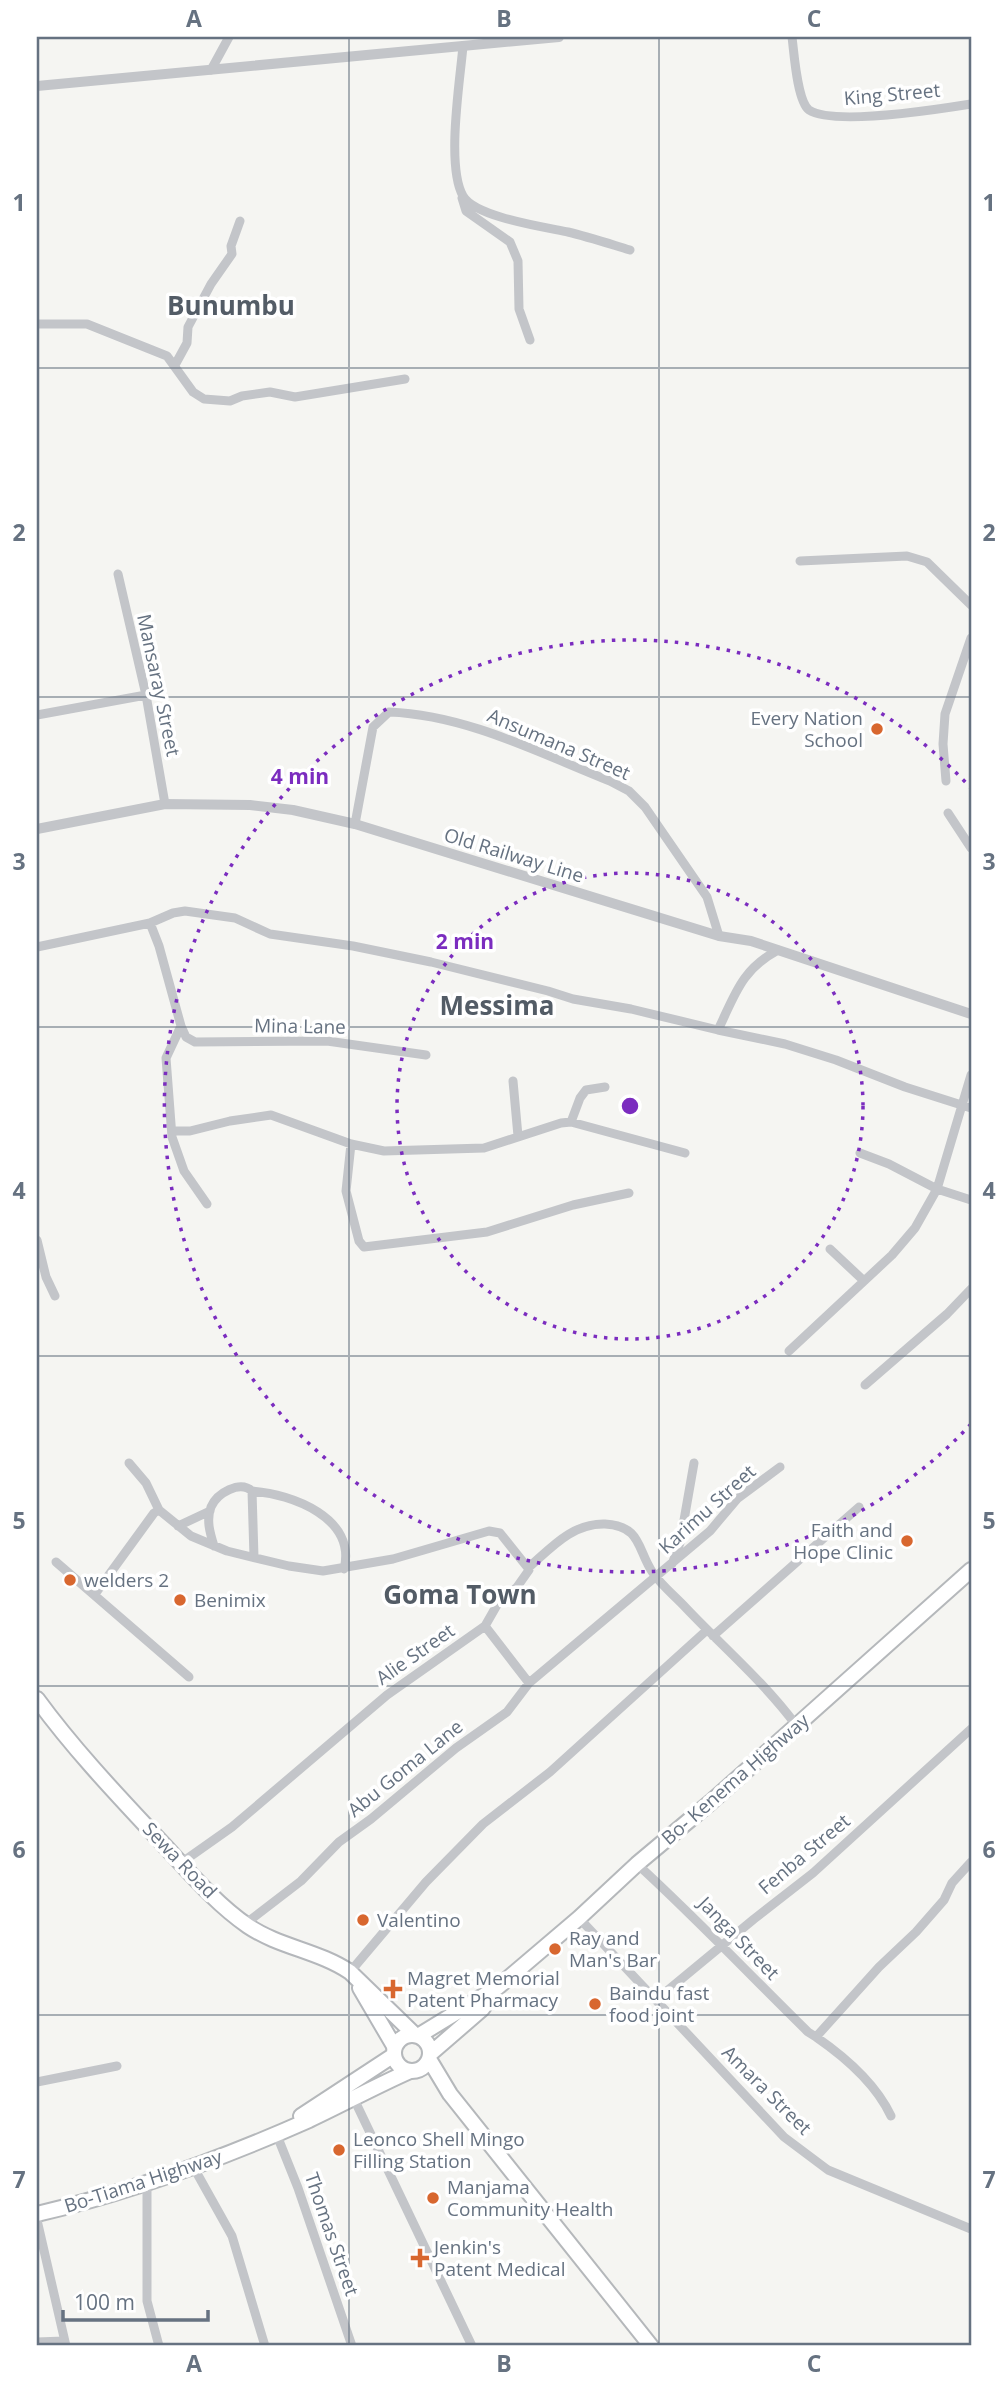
<svg xmlns="http://www.w3.org/2000/svg" width="1008" height="2383" font-family="'Open Sans',sans-serif">
  <style>
    .lines { fill: none; stroke-linecap: round; stroke-linejoin: round }
    .primary-casing { stroke: #b4b7bb; stroke-width: 18 }
    .trunk-casing { stroke: #b5b8bb; stroke-width: 18 }
    .minor { stroke: #c3c5c9; stroke-width: 9 }
    .tertiary { stroke: #c3c5c9; stroke-width: 10 }
    .primary { stroke: #fff; stroke-width: 14 }
    .trunk { stroke: #fff; stroke-width: 14 }
    .grid { fill: none; stroke: #667281; stroke-width: 2; stroke-opacity: 0.55 }
    .ring { fill: none; stroke: #7b2cbf; stroke-width: 3.5; stroke-dasharray: 3.5 7 }
    .poi-dot { fill: #d8672f; stroke: #fff; stroke-width: 2.5 }
    .labels { text-anchor: middle; stroke-width: 7; stroke-linejoin: round; paint-order: stroke }
    .street-label { font-size: 19px; fill: #667281; stroke: #fff }
    .poi-label { font-size: 19px; fill: #667281; stroke: #fff; text-anchor: start }
    .district-label { font-size: 26px; font-weight: bold; fill: #535c66; stroke: #fff }
    .centre { fill: #7b2cbf; stroke: #fff; stroke-width: 3.5 }
    .ring-label { font-size: 21px; text-anchor: middle; font-weight: bold; fill: #7b2cbf; stroke: #fff; stroke-width: 7; stroke-linejoin: round; paint-order: stroke }
    .neatline { fill: none; stroke: #667281; stroke-width: 2.5 }
    .grid-label { font-size: 23px; text-anchor: middle; font-weight: bold; fill: #667281 }
  </style>
  <rect width="100%" height="100%" fill="#f5f5f2"/>
  <g class="lines">
    <g class="primary-casing">
      <path id="primary" d="M 37,1699 C 75,1751 120,1798 163,1844 C 189,1872 216,1904 248,1926 C 279,1947 319,1951 350,1972 L 414,2034
        M 360,1988 L 394,2046"/>
    </g>
    <g class="trunk-casing">
      <path id="trunk" d="M394 2053a18 18 0 1 1 36 0a18 18 0 1 1-36 0Z
        M 418,2036 L 498,1987 L 579,1918 L 637,1864 L 711,1802 L 971,1570
        M 430,2054 L 482,2009 L 493,1994
        M 429,2059 L 450,2094 L 651,2346
        M 301,2116 L 394,2055
        M 37,2214 C 131,2192 221,2159 309,2120 C 343,2104 376,2086 410,2071"/>
    </g>
    <path class="minor" d="M 792,37 C 794,52 797,101 809,110 C 834,126 940,109 971,104
      M 463,46 C 460,81 446,166 463,196 C 475,217 544,227 568,232 C 589,237 610,244 630,250
      M 211,70 L 229,37
      M 462,198 L 466,211 L 510,242 L 518,261 L 519,309 L 530,340
      M 37,324 L 87,324 L 167,356 L 193,392 L 204,399 L 230,401 L 242,396 L 270,392 L 295,397 L 405,379
      M 175,365 L 187,343 L 188,327 L 211,284 L 232,254 L 231,246 L 240,221
      M 800,561 L 907,556 L 927,562 L 971,605
      M 118,574 L 146,695 L 165,804
      M 37,715 L 146,695
      M 946,781 L 943,744 L 945,714 L 971,638
      M 948,813 L 971,848
      M 355,824 L 373,727 L 389,712 C 467,715 539,753 610,781 L 629,791 L 645,807 L 707,897 L 719,936
      M 150,923 L 159,946 L 181,1026 L 166,1058 L 172,1137 L 184,1171 L 207,1204
      M 37,947 L 150,923 L 173,913 L 185,911 L 235,918 L 270,934 L 353,946 L 431,962 L 548,991 L 573,999 L 631,1009 L 718,1030
      M 778,950 C 741,970 735,995 718,1030 L 785,1044 L 836,1060 L 905,1087 L 971,1108
      M 181,1026 L 186,1037 L 195,1042 L 327,1041 L 426,1055
      M 513,1081 L 518,1136
      M 571,1122 L 580,1098 L 586,1090 L 605,1087
      M 173,1131 L 190,1131 L 230,1121 L 271,1115 L 351,1144 L 384,1151 L 484,1148 L 561,1123 L 571,1122 L 685,1153
      M 351,1144 L 346,1191 L 359,1241 L 364,1247 L 487,1232 L 573,1205 L 629,1193
      M 860,1153 L 889,1164 L 937,1189 L 971,1200
      M 37,1240 L 46,1277 L 55,1296
      M 830,1249 L 863,1280
      M 789,1351 L 892,1255 L 915,1228 L 937,1189 L 971,1075
      M 865,1385 L 947,1314 L 971,1289
      M 129,1463 L 146,1483 L 159,1510
      M 252,1491 C 292,1494 357,1518 344,1569
      M 178,1526 L 210,1511
      M 214,1546 C 210,1533 206,1520 211,1507 C 217,1493 240,1480 252,1491 L 254,1557
      M 56,1562 L 189,1677
      M 672,1564 L 680,1543 L 694,1463
      M 95,1594 L 154,1513 L 159,1510 L 191,1536 L 227,1551 L 289,1566 L 323,1571 L 393,1559 L 489,1531 L 500,1533 L 528,1568
      M 713,1636 L 859,1507
      M 529,1683 L 710,1531 L 737,1499 L 780,1467
      M 181,1863 L 232,1827 L 387,1695 L 485,1626 L 497,1605 L 517,1587 L 529,1570 L 528,1568 C 551,1548 572,1523 605,1524 C 642,1526 637,1550 653,1573 C 662,1586 676,1597 686,1608 C 723,1647 764,1682 796,1725
      M 637,1864 C 696,1918 751,1976 808,2032 L 816,2037 L 879,1967 L 916,1932 L 944,1900 L 952,1883 L 971,1862
      M 579,1918 L 784,2137 L 828,2170 L 971,2229
      M 245,1924 L 301,1881 L 339,1842 L 371,1819 L 456,1748 L 507,1712 L 529,1683 L 485,1626
      M 350,1972 L 426,1882 L 483,1824 L 550,1772 L 707,1630
      M 656,2000 L 754,1919 L 813,1873 L 971,1729
      M 816,2037 C 845,2057 876,2084 891,2116
      M 37,2082 L 117,2066
      M 354,2099 L 472,2346
      M 276,2133 L 298,2188 L 352,2346
      M 194,2168 L 232,2236 L 265,2346
      M 147,2184 L 147,2301 L 159,2346
      M 37,2220 L 66,2346
      M 37,2342 L 64,2341"/>
    <path class="tertiary" d="M 37,86 L 559,37
      M 37,829 L 165,804 L 250,805 L 293,810 L 355,824 L 719,936 L 751,941 L 971,1014"/>
    <use href="#primary" class="primary"/>
    <use href="#trunk" class="trunk"/>
  </g>
  <path class="grid" d="M 349,37 L 349,2346M 659,37 L 659,2346M 37,368 L 971,368M 37,697 L 971,697M 37,1027 L 971,1027M 37,1356 L 971,1356M 37,1686 L 971,1686M 37,2015 L 971,2015"/>
  <g class="ring">
    <circle cx="630" cy="1106" r="233"/>
    <path d="M971 1424A466 466 0 1 1 971 788"/>
  </g>
  <g class="poi-dot">
    <circle cx="877" cy="729" r="7"/>
    <circle cx="907" cy="1541" r="7"/>
    <circle cx="70" cy="1580" r="7"/>
    <circle cx="180" cy="1600" r="7"/>
    <circle cx="363" cy="1920" r="7"/>
    <circle cx="555" cy="1949" r="7"/>
    <path d="M389.5 1978.5h7v7h7v7h-7v7h-7v-7h-7v-7h7z"/>
    <circle cx="595" cy="2004" r="7"/>
    <circle cx="339" cy="2150" r="7"/>
    <circle cx="433" cy="2198" r="7"/>
    <path d="M416.5 2247.5h7v7h7v7h-7v7h-7v-7h-7v-7h7z"/>
  </g>
  <g class="labels">
    <g class="street-label">
      <text transform="translate(892 94) rotate(-5)" y="7">King Street</text>
      <text transform="translate(159 685) rotate(78)" y="7">Mansaray Street</text>
      <text transform="translate(559 744) rotate(23)" y="7">Ansumana Street</text>
      <text transform="translate(514 855) rotate(17)" y="7">Old Railway Line</text>
      <text transform="translate(300 1026) rotate(1)" y="7">Mina Lane</text>
      <text transform="translate(707 1509) rotate(-42)" y="7">Karimu Street</text>
      <text transform="translate(415 1654) rotate(-35)" y="7">Alie Street</text>
      <text transform="translate(405 1768) rotate(-39)" y="7">Abu Goma Lane</text>
      <text transform="translate(735 1779) rotate(-41)" y="7">Bo- Kenema Highway</text>
      <text transform="translate(804 1854) rotate(-40)" y="7">Fenba Street</text>
      <text transform="translate(180 1860) rotate(46)" y="7">Sewa Road</text>
      <text transform="translate(739 1938) rotate(46)" y="7">Janga Street</text>
      <text transform="translate(767 2090) rotate(45)" y="7">Amara Street</text>
      <text transform="translate(143 2181) rotate(-18)" y="7">Bo-Tiama Highway</text>
      <text transform="translate(332 2234) rotate(71)" y="7">Thomas Street</text>
    </g>
    <g class="poi-label">
      <text x="863" y="725" text-anchor="end">Every Nation<tspan x="863" dy="22">School</tspan></text>
      <text x="893" y="1537" text-anchor="end">Faith and<tspan x="893" dy="22">Hope Clinic</tspan></text>
      <text x="84" y="1587">welders 2</text>
      <text x="194" y="1607">Benimix</text>
      <text x="377" y="1927">Valentino</text>
      <text x="569" y="1945">Ray and<tspan x="569" dy="22">Man's Bar</tspan></text>
      <text x="407" y="1985">Magret Memorial<tspan x="407" dy="22">Patent Pharmacy</tspan></text>
      <text x="609" y="2000">Baindu fast<tspan x="609" dy="22">food joint</tspan></text>
      <text x="353" y="2146">Leonco Shell Mingo<tspan x="353" dy="22">Filling Station</tspan></text>
      <text x="447" y="2194">Manjama<tspan x="447" dy="22">Community Health</tspan></text>
      <text x="434" y="2254">Jenkin's<tspan x="434" dy="22">Patent Medical</tspan></text>
    </g>
    <g class="district-label">
      <text x="231" y="315">Bunumbu</text>
      <text x="497" y="1015">Messima</text>
      <text x="460" y="1604">Goma Town</text>
    </g>
  </g>
  <circle cx="630" cy="1106" r="10" class="centre"/>
  <g class="ring-label">
    <text x="300" y="784">4 min</text>
    <text x="465" y="949">2 min</text>
  </g>
  <rect width="1008" height="2383" fill="none" stroke="#ffffff" stroke-width="77"/>
  <path d="M63 2310v10h145v-10" fill="none" stroke="#667281" stroke-width="3.5"/>
  <text x="74" y="2310" font-size="21" fill="#667281" stroke="#ffffff" stroke-width="5" paint-order="stroke">100 m</text>
  <rect x="38" y="38" width="932" height="2306" class="neatline"/>
  <g class="grid-label">
    <text x="194" y="27">A</text>
    <text x="504" y="27">B</text>
    <text x="814" y="27">C</text>
    <text x="19" y="211">1</text>
    <text x="989" y="211">1</text>
    <text x="19" y="541">2</text>
    <text x="989" y="541">2</text>
    <text x="19" y="870">3</text>
    <text x="989" y="870">3</text>
    <text x="19" y="1199">4</text>
    <text x="989" y="1199">4</text>
    <text x="19" y="1529">5</text>
    <text x="989" y="1529">5</text>
    <text x="19" y="1858">6</text>
    <text x="989" y="1858">6</text>
    <text x="19" y="2188">7</text>
    <text x="989" y="2188">7</text>
    <text x="194" y="2372">A</text>
    <text x="504" y="2372">B</text>
    <text x="814" y="2372">C</text>
  </g>
</svg>
